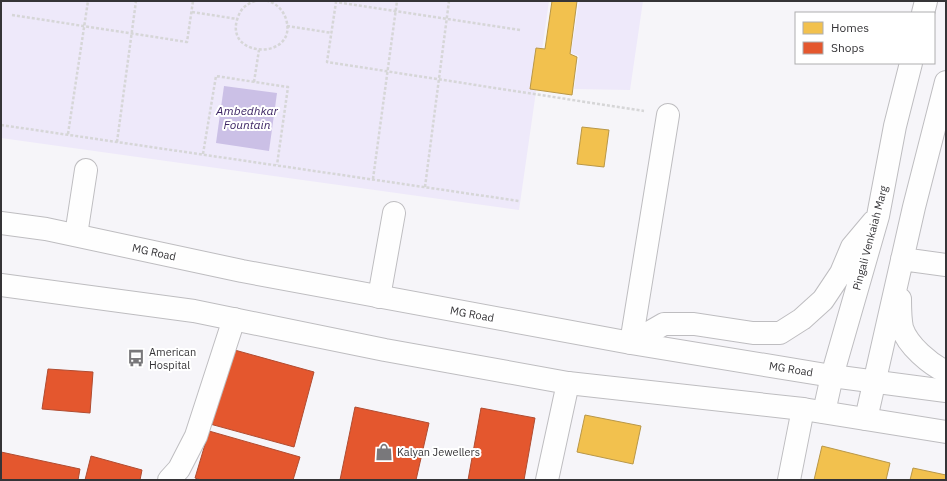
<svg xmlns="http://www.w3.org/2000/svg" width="947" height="481" font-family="'IBM Plex Sans',sans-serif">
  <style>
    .green { fill: #eee9fa }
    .water { fill: #cbc0e6 }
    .homes { fill: #f2c14e; stroke: #b99747 }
    .shops { fill: #e4572e; stroke: #b04c31 }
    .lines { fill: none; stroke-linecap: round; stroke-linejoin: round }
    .minor-casing { stroke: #bebdc0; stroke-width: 24 }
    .major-casing { stroke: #bebdc0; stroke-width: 24 }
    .path { stroke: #d6d6d7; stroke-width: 2.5; stroke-dasharray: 3 2; stroke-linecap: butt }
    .minor { stroke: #fefefe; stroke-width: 22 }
    .major { stroke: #fefefe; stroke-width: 22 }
    .labels { text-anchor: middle; stroke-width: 4; stroke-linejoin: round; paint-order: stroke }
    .street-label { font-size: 11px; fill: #353437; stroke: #fff }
    .poi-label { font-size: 11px; fill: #353437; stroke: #fff; text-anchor: start }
    .water-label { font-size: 12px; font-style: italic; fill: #3e2765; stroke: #fff }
  </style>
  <rect width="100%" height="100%" fill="#f6f5f9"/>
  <path class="green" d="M 1,1 L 549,1 L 519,210 L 1,138 Z
    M 579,1 L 643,1 L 630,90 L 574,89 L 579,56 L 571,53 Z"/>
  <path class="water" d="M 224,86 L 277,93 L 269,151 L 216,143 Z"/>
  <path class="homes" d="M 552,1 L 577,1 L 570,54 L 577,57 L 572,95 L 530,89 L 536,48 L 545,49 Z
    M 582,127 L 609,130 L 604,167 L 577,164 Z
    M 585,415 L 641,426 L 633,464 L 577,452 Z
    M 822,446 L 890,463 L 886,480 L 814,480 Z
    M 913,468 L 946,475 L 946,480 L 910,480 Z"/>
  <path class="shops" d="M 231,349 L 314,372 L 294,447 L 210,424 Z
    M 48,369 L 93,372 L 90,413 L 42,409 Z
    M 355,407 L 429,423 L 416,480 L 340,480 Z
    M 481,408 L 535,418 L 524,480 L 468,480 Z
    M 209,431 L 300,457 L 293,480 L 201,480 L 195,478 Z
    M 1,452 L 80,469 L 78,480 L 1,480 Z
    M 91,456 L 142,470 L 140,480 L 85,480 Z"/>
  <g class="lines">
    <g class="minor-casing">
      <path id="minor" d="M 923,13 L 926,1
        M 76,235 L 86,170
        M 902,259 L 946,265
        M 379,297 L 394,213
        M 900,299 C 900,308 900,318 902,328 C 908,346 930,364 946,372
        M 631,343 L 664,324 L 694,324 L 753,333 L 780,333 L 802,319 L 823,300 L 841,273 L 852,247 L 873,222
        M 631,343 L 668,115
        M 824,412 L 832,376 L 878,216 L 895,126 L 911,63
        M 866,419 L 914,207 L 946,82
        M 169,480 L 179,469 L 196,436 L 234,319
        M 547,480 L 568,383
        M 789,480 L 803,409"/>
    </g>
    <g class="major-casing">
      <path id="major" d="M 1,223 L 46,229 L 242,271 L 631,343 L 832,376 L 946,391
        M 1,285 L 194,311 L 385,350 L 568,383 L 803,409 L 946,432"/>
    </g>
    <path class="path" d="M 255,1 C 247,4 241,8 238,17 C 222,59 299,61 286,19 C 283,10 277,4 268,1
      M 192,12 L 237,19
      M 12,15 L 187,42 L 193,1
      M 287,26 L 332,33
      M 520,30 L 336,2 L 327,62 L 644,111
      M 254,82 L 259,50
      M 1,125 L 519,201
      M 68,134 L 88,1
      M 117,142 L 136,1
      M 203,154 L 216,76 L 288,87 L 277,165
      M 373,179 L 397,1
      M 425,187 L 449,1"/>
    <use href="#minor" class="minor"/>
    <use href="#major" class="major"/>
  </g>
  <defs>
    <g id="bus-bare" transform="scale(1.38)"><path d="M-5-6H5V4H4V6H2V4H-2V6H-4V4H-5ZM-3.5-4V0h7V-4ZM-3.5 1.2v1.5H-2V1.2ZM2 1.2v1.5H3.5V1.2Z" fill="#79787b" stroke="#fff" stroke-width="2.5" paint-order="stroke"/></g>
    <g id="shop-bare" transform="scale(1.38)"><path d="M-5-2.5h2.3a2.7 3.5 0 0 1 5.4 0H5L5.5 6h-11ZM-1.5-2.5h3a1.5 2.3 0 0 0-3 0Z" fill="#79787b" stroke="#fff" stroke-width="2.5" paint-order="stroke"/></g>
  </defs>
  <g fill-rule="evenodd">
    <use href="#bus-bare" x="136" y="358"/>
    <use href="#shop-bare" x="384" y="452"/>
  </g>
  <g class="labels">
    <g class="street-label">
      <text transform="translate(870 238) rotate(-75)" y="4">Pingali Venkaiah Marg</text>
      <text transform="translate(154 252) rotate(12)" y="4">MG Road</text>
      <text transform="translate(472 314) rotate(10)" y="4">MG Road</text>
      <text transform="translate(791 369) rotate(9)" y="4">MG Road</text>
    </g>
    <g class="poi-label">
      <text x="149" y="356">American<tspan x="149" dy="13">Hospital</tspan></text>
      <text x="397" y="456">Kalyan Jewellers</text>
    </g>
    <g class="water-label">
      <text x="247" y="115">Ambedhkar<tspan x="247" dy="14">Fountain</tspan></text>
    </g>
  </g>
  <rect width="947" height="481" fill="none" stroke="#353437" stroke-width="4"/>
  <rect x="795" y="12" width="140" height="52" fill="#ffffff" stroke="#aeaeaf"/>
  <rect x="803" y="22" width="20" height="12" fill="#f2c14e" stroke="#aeaeaf"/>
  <text x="831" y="32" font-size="12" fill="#353437">Homes</text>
  <rect x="803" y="42" width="20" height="12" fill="#e4572e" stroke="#aeaeaf"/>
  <text x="831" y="52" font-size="12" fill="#353437">Shops</text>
</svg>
